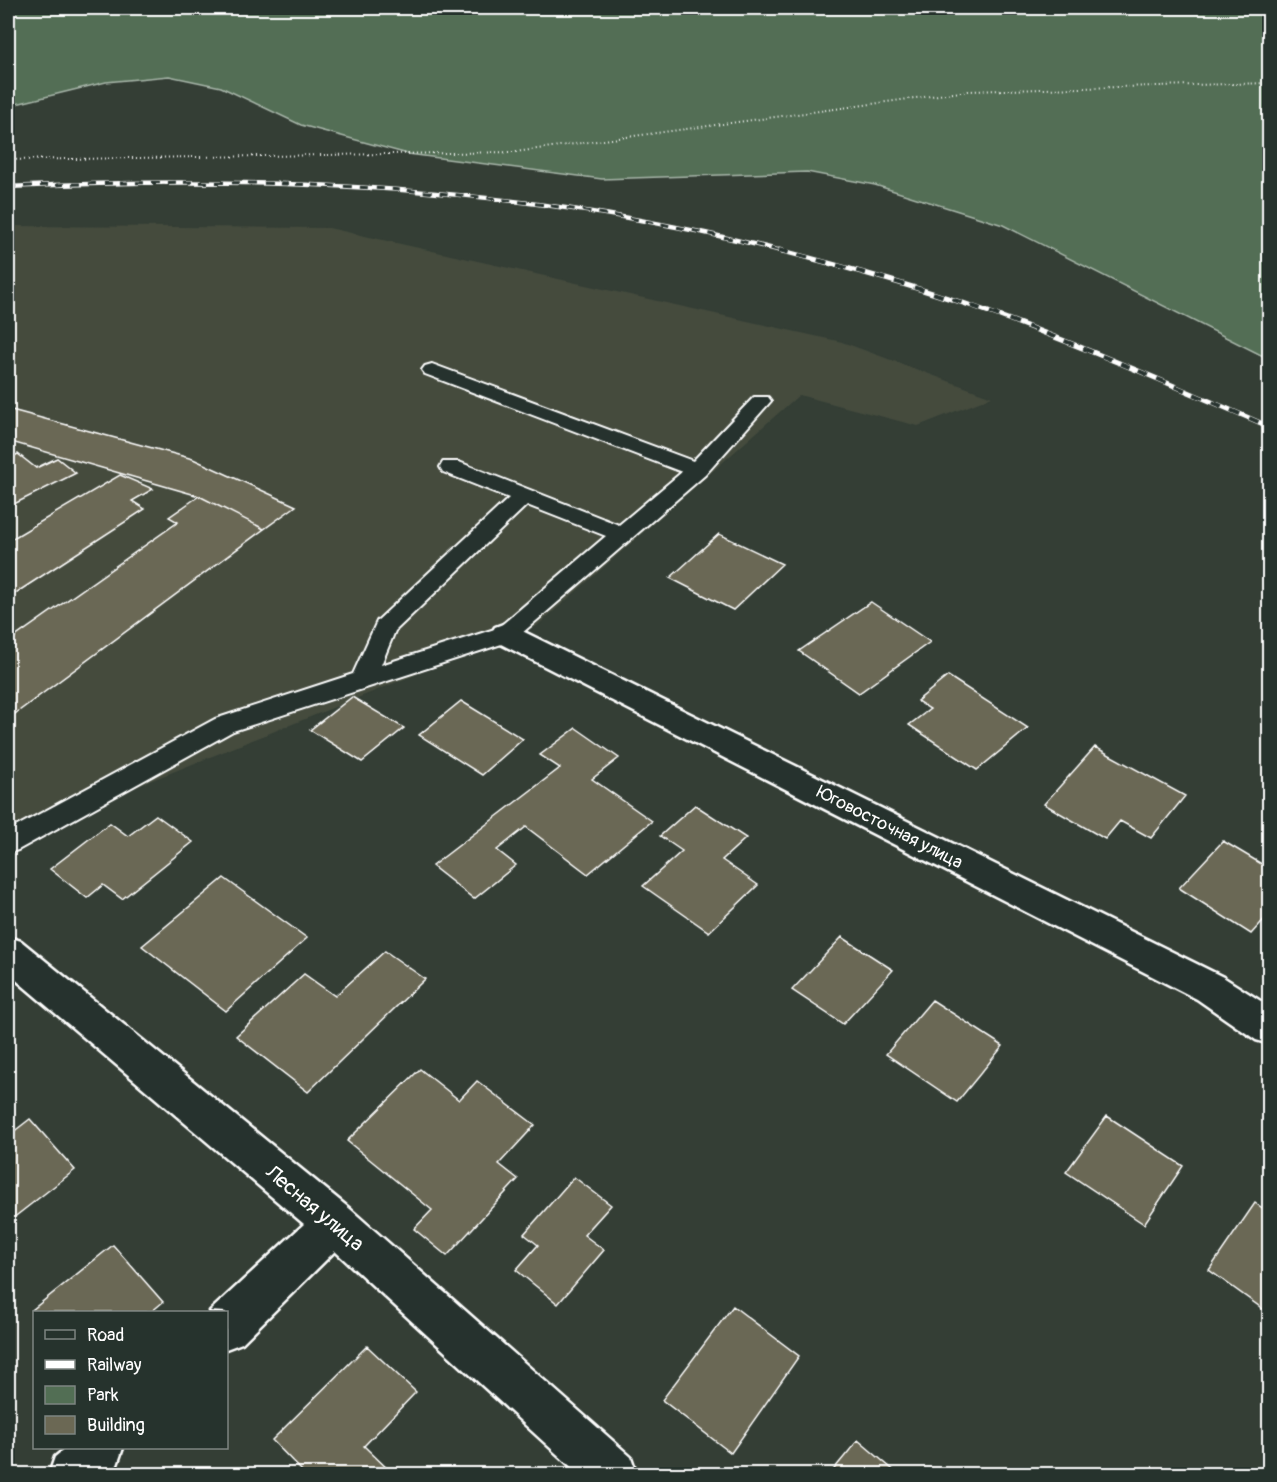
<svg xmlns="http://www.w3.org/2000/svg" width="1277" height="1482" font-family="Pangolin,sans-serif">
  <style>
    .built { fill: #444b3e }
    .green { fill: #526e54; stroke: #a8b6aa; stroke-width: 1.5 }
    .building { fill: #6b6854; stroke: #fff; stroke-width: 1.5 }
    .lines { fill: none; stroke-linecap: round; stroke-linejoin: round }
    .lane-casing { stroke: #fff; stroke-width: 4 }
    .street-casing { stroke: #fff; stroke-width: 5 }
    .path { stroke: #fff; stroke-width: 2; stroke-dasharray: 1 3; stroke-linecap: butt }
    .lane { fill: #26332d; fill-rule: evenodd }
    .street { fill: #26332d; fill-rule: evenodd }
    .rail-far1-casing { stroke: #fff; stroke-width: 4.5 }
    .rail-casing { stroke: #fff; stroke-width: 5 }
    .rail-far1 { stroke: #26332d; stroke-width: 3; stroke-dasharray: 8; stroke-linecap: butt }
    .rail { stroke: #26332d; stroke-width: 4; stroke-dasharray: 10; stroke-linecap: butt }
    .labels { text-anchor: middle; stroke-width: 4.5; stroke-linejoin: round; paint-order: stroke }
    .street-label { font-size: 18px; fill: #fff; stroke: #26332d }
    .near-street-label { font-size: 21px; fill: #fff; stroke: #26332d }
  </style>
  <rect width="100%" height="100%" fill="#343e35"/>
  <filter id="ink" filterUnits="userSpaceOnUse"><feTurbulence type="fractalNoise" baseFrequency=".0167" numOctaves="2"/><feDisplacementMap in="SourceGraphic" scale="12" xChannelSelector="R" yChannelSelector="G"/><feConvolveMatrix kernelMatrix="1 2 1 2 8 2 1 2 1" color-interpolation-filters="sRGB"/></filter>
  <g filter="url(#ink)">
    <path class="built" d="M 8,226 L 329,228 L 842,342 L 992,397 L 918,426 L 799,395 L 537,626 L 8,838 Z"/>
    <path class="green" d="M 8,8 L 1269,8 L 1269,359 L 1003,225 L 875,185 L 807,172 L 602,179 L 408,154 L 301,125 L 221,87 L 169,76 L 106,82 L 8,106 Z"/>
    <path class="building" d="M 8,409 L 193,459 L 296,506 L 264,529 L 199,496 L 8,441 Z
      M 18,454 L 36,468 L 57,458 L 76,473 L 8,507 L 8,459 Z
      M 120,475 L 153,489 L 132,501 L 145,509 L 8,598 L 8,541 Z
      M 199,496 L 264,529 L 8,719 L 8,642 L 178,522 L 169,517 Z
      M 719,534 L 782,564 L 733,610 L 670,578 Z
      M 871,602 L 930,642 L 859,693 L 799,651 Z
      M 948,676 L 1028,728 L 977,770 L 909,725 L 930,709 L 917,701 Z
      M 352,697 L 404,728 L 362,762 L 310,730 Z
      M 461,701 L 523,739 L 482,775 L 419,735 Z
      M 576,728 L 619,758 L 592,779 L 652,821 L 588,874 L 526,827 L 497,850 L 516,865 L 474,899 L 432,866 L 560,768 L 540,755 Z
      M 1095,747 L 1185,796 L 1151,838 L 1120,821 L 1105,839 L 1044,804 Z
      M 695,805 L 746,838 L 722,860 L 758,885 L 709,932 L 643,886 L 682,851 L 660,836 Z
      M 156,815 L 193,842 L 122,899 L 103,885 L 87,898 L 50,869 L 110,823 L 128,836 Z
      M 1223,841 L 1270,869 L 1270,913 L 1251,934 L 1179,888 Z
      M 224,878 L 307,938 L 226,1011 L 142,946 Z
      M 842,937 L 893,970 L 843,1024 L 792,990 Z
      M 385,951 L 425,979 L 308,1092 L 236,1036 L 304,974 L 335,996 Z
      M 932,1000 L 1003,1046 L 957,1102 L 886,1054 Z
      M 420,1069 L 459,1100 L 477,1081 L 535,1125 L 499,1164 L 518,1179 L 447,1256 L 414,1229 L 432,1210 L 347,1141 Z
      M 1107,1116 L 1183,1166 L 1144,1224 L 1066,1172 Z
      M 30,1119 L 75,1170 L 8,1222 L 8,1136 Z
      M 574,1177 L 611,1205 L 584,1235 L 604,1250 L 558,1304 L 516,1270 L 538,1245 L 524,1234 Z
      M 1255,1203 L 1270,1213 L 1270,1314 L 1209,1270 Z
      M 113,1245 L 163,1302 L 151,1312 L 35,1312 L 32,1310 Z
      M 733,1306 L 799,1356 L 731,1453 L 662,1400 Z
      M 367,1346 L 416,1392 L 364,1446 L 393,1474 L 305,1474 L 272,1440 Z
      M 858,1440 L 898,1474 L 830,1474 Z"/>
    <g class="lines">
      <g class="lane-casing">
        <path id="lane" d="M 432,364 L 693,461 L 754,397 L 768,397 L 771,401 L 705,475 L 514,640 L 233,731 L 18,850 L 8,853 L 8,831 L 215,719 L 353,674 L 377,621 L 509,498 L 443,472 L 440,467 L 443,462 L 459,462 L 619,525 L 682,472 L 425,374 L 422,370 L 425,366 ZM 527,505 L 606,536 L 498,628 L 381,665 L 395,631 Z"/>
      </g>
      <g class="street-casing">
        <path id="street" d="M 506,623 L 1223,977 L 1270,1007 L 1270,1044 L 1256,1040 L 1197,999 L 495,641 L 491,634 L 495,627 Z
          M 8,937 L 21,941 L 350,1209 L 631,1457 L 637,1474 L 579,1474 L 335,1251 L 242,1343 L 226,1349 L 226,1312 L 210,1311 L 304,1224 L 8,973 Z
          M 66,1448 L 123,1448 L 117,1465 L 106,1474 L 49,1474 L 55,1457 Z"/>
      </g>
      <path class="path" d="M 8,160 L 515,152 L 968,91 L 1270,83"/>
      <use href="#lane" class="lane"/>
      <use href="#street" class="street"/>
      <g class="rail-far1-casing">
        <path id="rail-far1" d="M 8,187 C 268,174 532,186 785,252"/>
      </g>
      <g class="rail-casing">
        <path id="rail" d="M 779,250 C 845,267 911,285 975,307 C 1075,343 1173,385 1270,427"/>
      </g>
      <use href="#rail-far1" class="rail-far1"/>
      <use href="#rail" class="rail"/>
    </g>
  </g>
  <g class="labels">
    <g class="street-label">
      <text transform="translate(890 827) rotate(27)" y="6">Юговосточная улица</text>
    </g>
    <g class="near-street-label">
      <text transform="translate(315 1208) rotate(40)" y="7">Лесная улица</text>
    </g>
  </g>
  <rect width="1277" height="1482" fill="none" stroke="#26332d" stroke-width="30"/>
  <rect x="15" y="15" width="1247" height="1452" fill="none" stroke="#fff" stroke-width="2" filter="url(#ink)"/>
  <rect x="33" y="1311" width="195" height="138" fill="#26332d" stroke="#7d8581" stroke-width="1.5"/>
  <rect x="45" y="1330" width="30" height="9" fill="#26332d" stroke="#7d8581" stroke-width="1.5"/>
  <text x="87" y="1341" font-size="18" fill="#ffffff">Road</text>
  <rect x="45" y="1360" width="30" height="9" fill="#ffffff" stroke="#7d8581" stroke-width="1.5"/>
  <text x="87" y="1371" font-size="18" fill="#ffffff">Railway</text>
  <rect x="45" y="1386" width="30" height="18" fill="#526e54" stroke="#7d8581" stroke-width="1.5"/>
  <text x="87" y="1401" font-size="18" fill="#ffffff">Park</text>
  <rect x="45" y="1416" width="30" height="18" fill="#6b6854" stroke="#7d8581" stroke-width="1.5"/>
  <text x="87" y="1431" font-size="18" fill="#ffffff">Building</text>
</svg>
